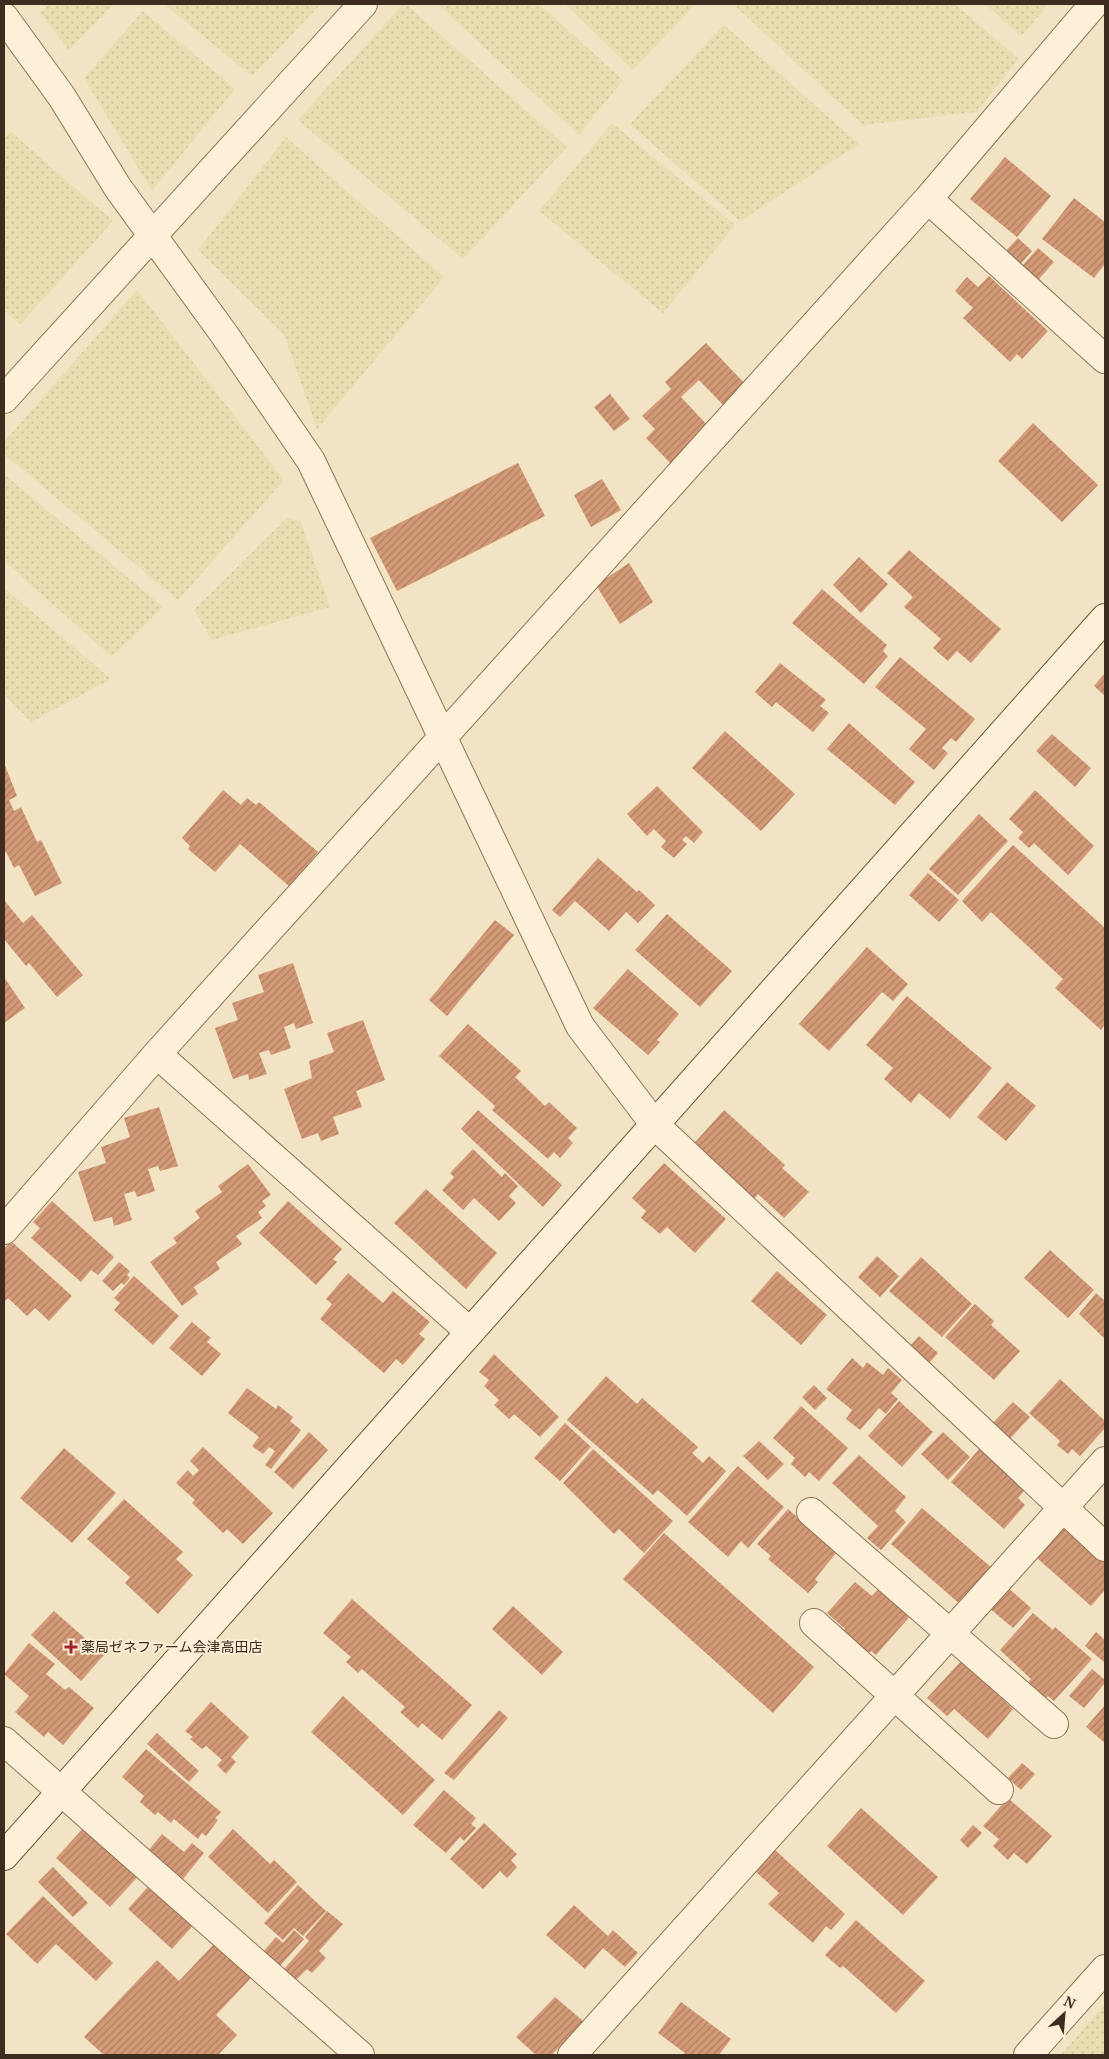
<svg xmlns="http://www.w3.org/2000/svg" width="1109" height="2059" font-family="'Noto Serif','Noto Sans JP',serif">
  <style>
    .farmland { fill: url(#farmland-dots) }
    .building { fill: url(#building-hatch) }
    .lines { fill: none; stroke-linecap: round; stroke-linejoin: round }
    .street-casing { stroke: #907358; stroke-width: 30 }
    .secondary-casing { stroke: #71543b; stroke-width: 30 }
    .street { stroke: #fcf0d9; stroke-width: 28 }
    .secondary { stroke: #fcf0d9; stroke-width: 28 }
    .poi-dot { fill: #a52229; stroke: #f9edd5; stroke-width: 2 }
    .labels { text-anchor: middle; stroke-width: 4; stroke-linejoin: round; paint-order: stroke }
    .poi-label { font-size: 14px; fill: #3e2c1e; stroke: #f9edd5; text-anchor: start }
  </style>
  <defs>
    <pattern id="farmland-dots" width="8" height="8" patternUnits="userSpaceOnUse" patternTransform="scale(1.25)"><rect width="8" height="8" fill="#e9deb1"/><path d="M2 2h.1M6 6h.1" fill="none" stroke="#c9bf98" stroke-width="1.8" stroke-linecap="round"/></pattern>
    <pattern id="building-hatch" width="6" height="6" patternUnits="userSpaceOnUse" patternTransform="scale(1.25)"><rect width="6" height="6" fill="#d49a77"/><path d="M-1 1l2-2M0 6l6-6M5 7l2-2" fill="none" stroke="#ad7e61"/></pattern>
  </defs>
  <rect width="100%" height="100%" fill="#f2e3c4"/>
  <path class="farmland" d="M 49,4 L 114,4 L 69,50 L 40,13 Z
    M 164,4 L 321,4 L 252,76 Z
    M 403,4 L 406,4 L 567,147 L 463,259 L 298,120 Z
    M 437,4 L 539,4 L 623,80 L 579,135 Z
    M 565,4 L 696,4 L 633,70 Z
    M 733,4 L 955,4 L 1019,59 L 976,112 L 863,125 Z
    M 985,4 L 1049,4 L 1021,36 Z
    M 143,11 L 235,89 L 152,191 L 84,78 Z
    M 724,25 L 859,144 L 740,221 L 630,124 Z
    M 612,123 L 735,225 L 663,313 L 539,211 Z
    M 11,132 L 113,221 L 20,325 L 4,310 L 4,138 Z
    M 286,137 L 444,277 L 317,429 L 284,334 L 198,250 Z
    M 137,290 L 284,480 L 178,600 L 4,454 L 4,442 Z
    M 4,474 L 163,607 L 112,657 L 4,561 Z
    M 287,518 L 301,522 L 330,607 L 212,640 L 194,610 Z
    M 4,588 L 111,679 L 31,722 L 4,694 Z
    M 1105,2004 L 1105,2055 L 1061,2055 Z"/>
  <path class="building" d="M 1005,157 L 1051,196 L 1017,237 L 970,199 Z
    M 1074,198 L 1105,222 L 1105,264 L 1094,278 L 1042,239 Z
    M 1018,238 L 1032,251 L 1015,270 L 1000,257 Z
    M 1038,248 L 1054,262 L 1039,279 L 1041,281 L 1034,289 L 1016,273 Z
    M 989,276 L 1048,331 L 1022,359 L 1017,354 L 1010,362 L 963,318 L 973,308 L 955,291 L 967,277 L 978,287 Z
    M 706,343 L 750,389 L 728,410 L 699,380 L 681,397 L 710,428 L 678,471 L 646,438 L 655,429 L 642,416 L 671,389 L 665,382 Z
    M 610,394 L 630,419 L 614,431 L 594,407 Z
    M 1033,423 L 1098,485 L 1062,522 L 998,461 Z
    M 518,463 L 545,516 L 397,591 L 370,538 Z
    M 602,479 L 621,510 L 591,527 L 574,495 Z
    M 909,550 L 1001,629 L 971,663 L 957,651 L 948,661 L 933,648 L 941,639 L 904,607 L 913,597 L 887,573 Z
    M 859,557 L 888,584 L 861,613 L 833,585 Z
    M 629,563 L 653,602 L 620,624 L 596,585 Z
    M 822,589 L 887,645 L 883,651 L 888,656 L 864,684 L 792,623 Z
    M 900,657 L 975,719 L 956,742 L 951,738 L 942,748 L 948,753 L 934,770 L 909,749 L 926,729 L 875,687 Z
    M 780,663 L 826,700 L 820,706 L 829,713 L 813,732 L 776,702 L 772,707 L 755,692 Z
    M 1105,673 L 1105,696 L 1094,686 Z
    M 849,723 L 915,782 L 895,805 L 827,749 Z
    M 725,731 L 795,794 L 761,831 L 692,768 Z
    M 1052,734 L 1091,768 L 1075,787 L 1036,751 Z
    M 4,763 L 17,796 L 9,800 L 14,811 L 21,807 L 37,842 L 41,840 L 62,883 L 35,896 L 19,865 L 14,868 L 6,852 L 4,853 Z
    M 657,786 L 703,832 L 694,843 L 686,836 L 682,840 L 687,844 L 674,858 L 661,847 L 666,841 L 654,829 L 647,836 L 627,814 Z
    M 223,790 L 241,805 L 247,798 L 256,805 L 259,802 L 318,852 L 289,886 L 240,844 L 215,872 L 188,849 L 190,846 L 182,838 Z
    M 1035,790 L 1094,846 L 1068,875 L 1034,843 L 1029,848 L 1018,838 L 1023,832 L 1009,819 Z
    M 979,814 L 1008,841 L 958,895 L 929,869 Z
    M 1013,845 L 1105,928 L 1105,1024 L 1101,1030 L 1055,988 L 1063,979 L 991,912 L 982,922 L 962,901 Z
    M 598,858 L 637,892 L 639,890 L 655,905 L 638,923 L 626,912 L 609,931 L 575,901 L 560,917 L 552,910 Z
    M 928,873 L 959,900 L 939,922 L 909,895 Z
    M 4,900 L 23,923 L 32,915 L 83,975 L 57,997 L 29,963 L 26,966 L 4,939 Z
    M 667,914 L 732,971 L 700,1007 L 635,950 Z
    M 495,920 L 514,935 L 447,1016 L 429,1000 Z
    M 867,947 L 908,984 L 893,1001 L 882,992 L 829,1051 L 799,1024 Z
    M 293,963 L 313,1023 L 296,1029 L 294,1023 L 284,1027 L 291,1048 L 271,1055 L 269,1050 L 259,1053 L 267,1074 L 249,1080 L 248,1074 L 233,1079 L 215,1028 L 238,1020 L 232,1003 L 264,992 L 258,975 Z
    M 628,969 L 679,1014 L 657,1040 L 660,1042 L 648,1055 L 593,1008 Z
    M 4,977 L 25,1008 L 4,1023 Z
    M 907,996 L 992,1068 L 950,1119 L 919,1093 L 911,1103 L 884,1079 L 893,1068 L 866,1045 Z
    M 363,1020 L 385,1080 L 356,1091 L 362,1107 L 333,1117 L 339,1134 L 321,1141 L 318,1133 L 302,1139 L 284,1089 L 312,1078 L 309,1061 L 334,1052 L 327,1033 Z
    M 468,1024 L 521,1071 L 515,1077 L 545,1106 L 549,1102 L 577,1128 L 568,1138 L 573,1143 L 560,1158 L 554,1152 L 548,1159 L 492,1110 L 495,1106 L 439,1056 Z
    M 1007,1082 L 1036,1106 L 1006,1141 L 977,1117 Z
    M 159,1107 L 178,1166 L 160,1171 L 158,1166 L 148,1169 L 155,1191 L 137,1197 L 135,1191 L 124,1194 L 132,1220 L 114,1226 L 112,1217 L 94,1222 L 78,1172 L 106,1163 L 101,1147 L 130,1137 L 124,1118 Z
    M 478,1110 L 562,1185 L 543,1207 L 461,1129 Z
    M 724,1110 L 785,1165 L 782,1168 L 809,1192 L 784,1218 L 758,1194 L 751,1202 L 690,1148 Z
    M 473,1149 L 502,1177 L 505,1173 L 518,1186 L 509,1196 L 516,1203 L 499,1221 L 474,1198 L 463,1210 L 442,1190 L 454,1177 L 450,1173 Z
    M 664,1163 L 726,1219 L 695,1253 L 667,1227 L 660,1234 L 641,1218 L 646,1211 L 632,1198 Z
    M 248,1164 L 271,1195 L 262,1201 L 266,1206 L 258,1212 L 262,1218 L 236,1236 L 242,1244 L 216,1262 L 220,1269 L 194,1287 L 198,1294 L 182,1306 L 150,1262 L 177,1243 L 173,1238 L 200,1218 L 195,1211 L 222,1192 L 218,1186 Z
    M 426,1189 L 497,1253 L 466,1289 L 394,1223 Z
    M 52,1201 L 114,1257 L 98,1275 L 91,1270 L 81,1282 L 31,1238 L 40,1228 L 33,1222 Z
    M 288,1201 L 342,1249 L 333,1259 L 337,1262 L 316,1285 L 259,1233 Z
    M 11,1241 L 72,1296 L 49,1321 L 35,1308 L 27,1316 L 8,1298 L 4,1302 L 4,1249 Z
    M 1050,1250 L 1094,1290 L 1068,1318 L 1024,1278 Z
    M 877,1256 L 899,1276 L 880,1297 L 858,1277 Z
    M 921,1257 L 972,1304 L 942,1337 L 889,1291 Z
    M 119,1262 L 130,1271 L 127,1275 L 130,1278 L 124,1285 L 121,1283 L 113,1291 L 102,1281 Z
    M 777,1271 L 827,1315 L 801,1345 L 751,1301 Z
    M 348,1273 L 383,1303 L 393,1291 L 430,1322 L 419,1334 L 425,1339 L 403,1365 L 396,1359 L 384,1373 L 320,1319 L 332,1304 L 326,1299 Z
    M 134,1276 L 179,1316 L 153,1345 L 114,1310 L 120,1303 L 114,1298 Z
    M 1096,1293 L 1105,1301 L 1105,1339 L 1079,1314 Z
    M 975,1304 L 994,1321 L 991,1325 L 1020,1351 L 994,1380 L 945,1337 Z
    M 192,1322 L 211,1338 L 207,1342 L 221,1354 L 202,1376 L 169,1348 Z
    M 919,1336 L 938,1353 L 923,1370 L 904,1352 Z
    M 494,1354 L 559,1417 L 540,1437 L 514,1414 L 509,1419 L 494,1405 L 499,1400 L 484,1386 L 489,1380 L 479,1372 Z
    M 852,1358 L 863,1368 L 867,1362 L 883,1375 L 888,1368 L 902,1380 L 891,1393 L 898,1399 L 886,1414 L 879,1408 L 860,1430 L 846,1419 L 852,1410 L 826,1389 Z
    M 606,1376 L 637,1404 L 642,1398 L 698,1447 L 692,1453 L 703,1463 L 709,1456 L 726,1471 L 687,1516 L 658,1490 L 653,1495 L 567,1420 Z
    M 1060,1379 L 1105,1421 L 1105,1428 L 1080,1456 L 1072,1449 L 1068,1454 L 1057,1445 L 1060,1441 L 1029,1413 Z
    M 814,1385 L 827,1398 L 815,1410 L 802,1397 Z
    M 247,1388 L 276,1409 L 278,1405 L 293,1417 L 290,1421 L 301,1430 L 271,1469 L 265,1465 L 275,1451 L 269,1447 L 263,1454 L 252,1446 L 259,1437 L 228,1413 Z
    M 899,1401 L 933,1432 L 902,1467 L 868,1436 Z
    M 1013,1402 L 1030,1417 L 1008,1441 L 991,1425 Z
    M 801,1406 L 848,1448 L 819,1481 L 809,1472 L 805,1477 L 791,1464 L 795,1458 L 773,1438 Z
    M 565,1423 L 591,1447 L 560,1481 L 534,1458 Z
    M 309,1432 L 328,1450 L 293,1489 L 274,1472 Z
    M 943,1432 L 970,1457 L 948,1480 L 921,1454 Z
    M 759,1441 L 784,1464 L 768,1480 L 743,1456 Z
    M 203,1447 L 273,1513 L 243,1544 L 227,1529 L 223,1533 L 192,1503 L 195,1500 L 176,1483 L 188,1470 L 193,1476 L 199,1470 L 190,1461 Z
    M 64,1448 L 116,1493 L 72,1543 L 20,1498 Z
    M 593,1449 L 673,1521 L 644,1553 L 619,1529 L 614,1534 L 563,1483 Z
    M 979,1449 L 1025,1490 L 1018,1498 L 1025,1505 L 1004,1529 L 951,1482 Z
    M 859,1455 L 906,1497 L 895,1511 L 906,1522 L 881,1550 L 867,1538 L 878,1526 L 832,1483 Z
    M 738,1466 L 784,1507 L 748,1548 L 741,1541 L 728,1557 L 688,1522 Z
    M 124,1499 L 183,1552 L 176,1559 L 193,1575 L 158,1614 L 125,1583 L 130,1577 L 87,1539 Z
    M 922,1508 L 992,1568 L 961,1605 L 891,1544 Z
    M 788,1509 L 837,1552 L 815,1579 L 818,1582 L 808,1593 L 768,1559 L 771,1556 L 757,1544 Z
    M 1064,1527 L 1105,1562 L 1105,1590 L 1091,1606 L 1037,1558 Z
    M 664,1533 L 814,1667 L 773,1713 L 623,1579 Z
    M 855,1582 L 872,1596 L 881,1586 L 912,1614 L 876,1655 L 871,1651 L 869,1653 L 843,1631 L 845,1629 L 827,1613 Z
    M 1006,1586 L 1031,1608 L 1013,1628 L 988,1607 Z
    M 352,1599 L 472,1705 L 442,1740 L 422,1723 L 418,1728 L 400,1712 L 405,1707 L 362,1669 L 358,1673 L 346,1662 L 351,1657 L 323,1633 Z
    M 513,1606 L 563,1652 L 542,1675 L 492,1629 Z
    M 54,1611 L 104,1655 L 81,1681 L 31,1635 Z
    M 1033,1613 L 1053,1630 L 1055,1627 L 1092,1659 L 1054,1701 L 1048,1696 L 1044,1700 L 1026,1685 L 1031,1679 L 1000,1650 Z
    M 1096,1632 L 1105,1640 L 1105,1663 L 1085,1646 Z
    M 29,1643 L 55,1664 L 46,1674 L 65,1690 L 69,1687 L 94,1708 L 63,1745 L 48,1732 L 44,1737 L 15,1712 L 29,1696 L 4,1674 Z
    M 962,1660 L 1013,1709 L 988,1739 L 954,1709 L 947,1716 L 927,1698 Z
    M 1092,1669 L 1105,1680 L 1105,1683 L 1084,1708 L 1069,1696 Z
    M 343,1696 L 435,1780 L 403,1815 L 311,1732 Z
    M 211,1702 L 249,1737 L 231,1757 L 236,1762 L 226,1774 L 217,1765 L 222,1760 L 206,1746 L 202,1749 L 190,1739 L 193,1737 L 185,1731 Z
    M 1105,1705 L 1105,1743 L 1086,1727 Z
    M 499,1710 L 508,1718 L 454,1780 L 444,1773 Z
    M 157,1733 L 199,1771 L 189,1782 L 147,1744 Z
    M 146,1749 L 221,1812 L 215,1818 L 218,1820 L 206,1836 L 202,1833 L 198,1839 L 174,1819 L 171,1823 L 158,1812 L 155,1815 L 140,1802 L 144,1796 L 122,1777 Z
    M 1022,1763 L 1035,1774 L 1021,1790 L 1008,1778 Z
    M 444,1790 L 476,1818 L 471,1824 L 476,1828 L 464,1841 L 460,1837 L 446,1853 L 413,1825 Z
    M 1008,1798 L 1052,1836 L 1027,1864 L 1014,1853 L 1008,1860 L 993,1846 L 999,1839 L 983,1826 Z
    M 861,1808 L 938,1877 L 903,1915 L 827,1846 Z
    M 90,1821 L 144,1870 L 110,1907 L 56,1858 Z
    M 484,1823 L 517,1854 L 511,1860 L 517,1867 L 507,1878 L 500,1871 L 483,1889 L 450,1859 Z
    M 973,1825 L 982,1833 L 968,1848 L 960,1840 Z
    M 233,1829 L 270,1864 L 274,1860 L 297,1882 L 268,1913 L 208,1857 Z
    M 162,1834 L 184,1852 L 192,1843 L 204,1853 L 183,1879 L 148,1851 Z
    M 774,1849 L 845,1914 L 831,1930 L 826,1926 L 813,1943 L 768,1904 L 779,1893 L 754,1870 Z
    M 53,1867 L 88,1903 L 73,1917 L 38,1882 Z
    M 153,1881 L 197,1921 L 172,1949 L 128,1909 Z
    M 298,1885 L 326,1911 L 303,1936 L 294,1928 L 283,1940 L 264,1923 Z
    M 43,1896 L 113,1963 L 96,1981 L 56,1944 L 37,1964 L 6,1934 Z
    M 574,1905 L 608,1936 L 613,1930 L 638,1953 L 625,1967 L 603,1948 L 585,1969 L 546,1935 Z
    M 327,1911 L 343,1924 L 319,1951 L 326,1958 L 312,1973 L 307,1969 L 296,1980 L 284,1969 L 309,1941 L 305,1937 Z
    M 856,1920 L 925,1981 L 896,2013 L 843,1966 L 840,1968 L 825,1955 Z
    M 294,1930 L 304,1939 L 279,1967 L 263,1952 L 276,1937 L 283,1943 Z
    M 216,1942 L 252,1977 L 216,2015 L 237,2035 L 218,2055 L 104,2055 L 84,2037 L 157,1960 L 179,1981 Z
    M 555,1997 L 583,2021 L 552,2055 L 536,2055 L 516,2037 Z
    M 681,2002 L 731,2039 L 719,2055 L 683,2055 L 685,2053 L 658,2033 Z"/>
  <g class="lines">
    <g class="street-casing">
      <path id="street" d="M 4,17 L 62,97 L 118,188 L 224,334 L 311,461 L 580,1026 L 655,1125 L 1105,1547
        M 928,199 L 1105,359
        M 4,399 L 363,4
        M 157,1054 L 470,1332
        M 4,1230 L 157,1054 L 928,199 L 1094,4
        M 811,1512 L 1054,1724
        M 814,1623 L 999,1790
        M 4,1741 L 360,2055
        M 572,2055 L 1105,1461
        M 1028,2055 L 1105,1969"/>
    </g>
    <g class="secondary-casing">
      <path id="secondary" d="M 4,1856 L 1105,618"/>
    </g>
    <use href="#street" class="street"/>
    <use href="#secondary" class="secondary"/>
  </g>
  <path class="poi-dot" d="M68.5 1639.5h5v5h5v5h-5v5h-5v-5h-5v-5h5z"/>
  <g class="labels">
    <g class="poi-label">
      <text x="81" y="1652">薬局ゼネファーム会津高田店</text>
    </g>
  </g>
  <rect width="1109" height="2059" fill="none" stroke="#3e2c1e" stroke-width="10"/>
  <g transform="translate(1064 2014) rotate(26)" stroke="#f9edd5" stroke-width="4" paint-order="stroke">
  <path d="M0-4L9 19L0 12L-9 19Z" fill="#3e2c1e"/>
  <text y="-8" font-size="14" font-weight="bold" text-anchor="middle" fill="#3e2c1e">N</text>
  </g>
</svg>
